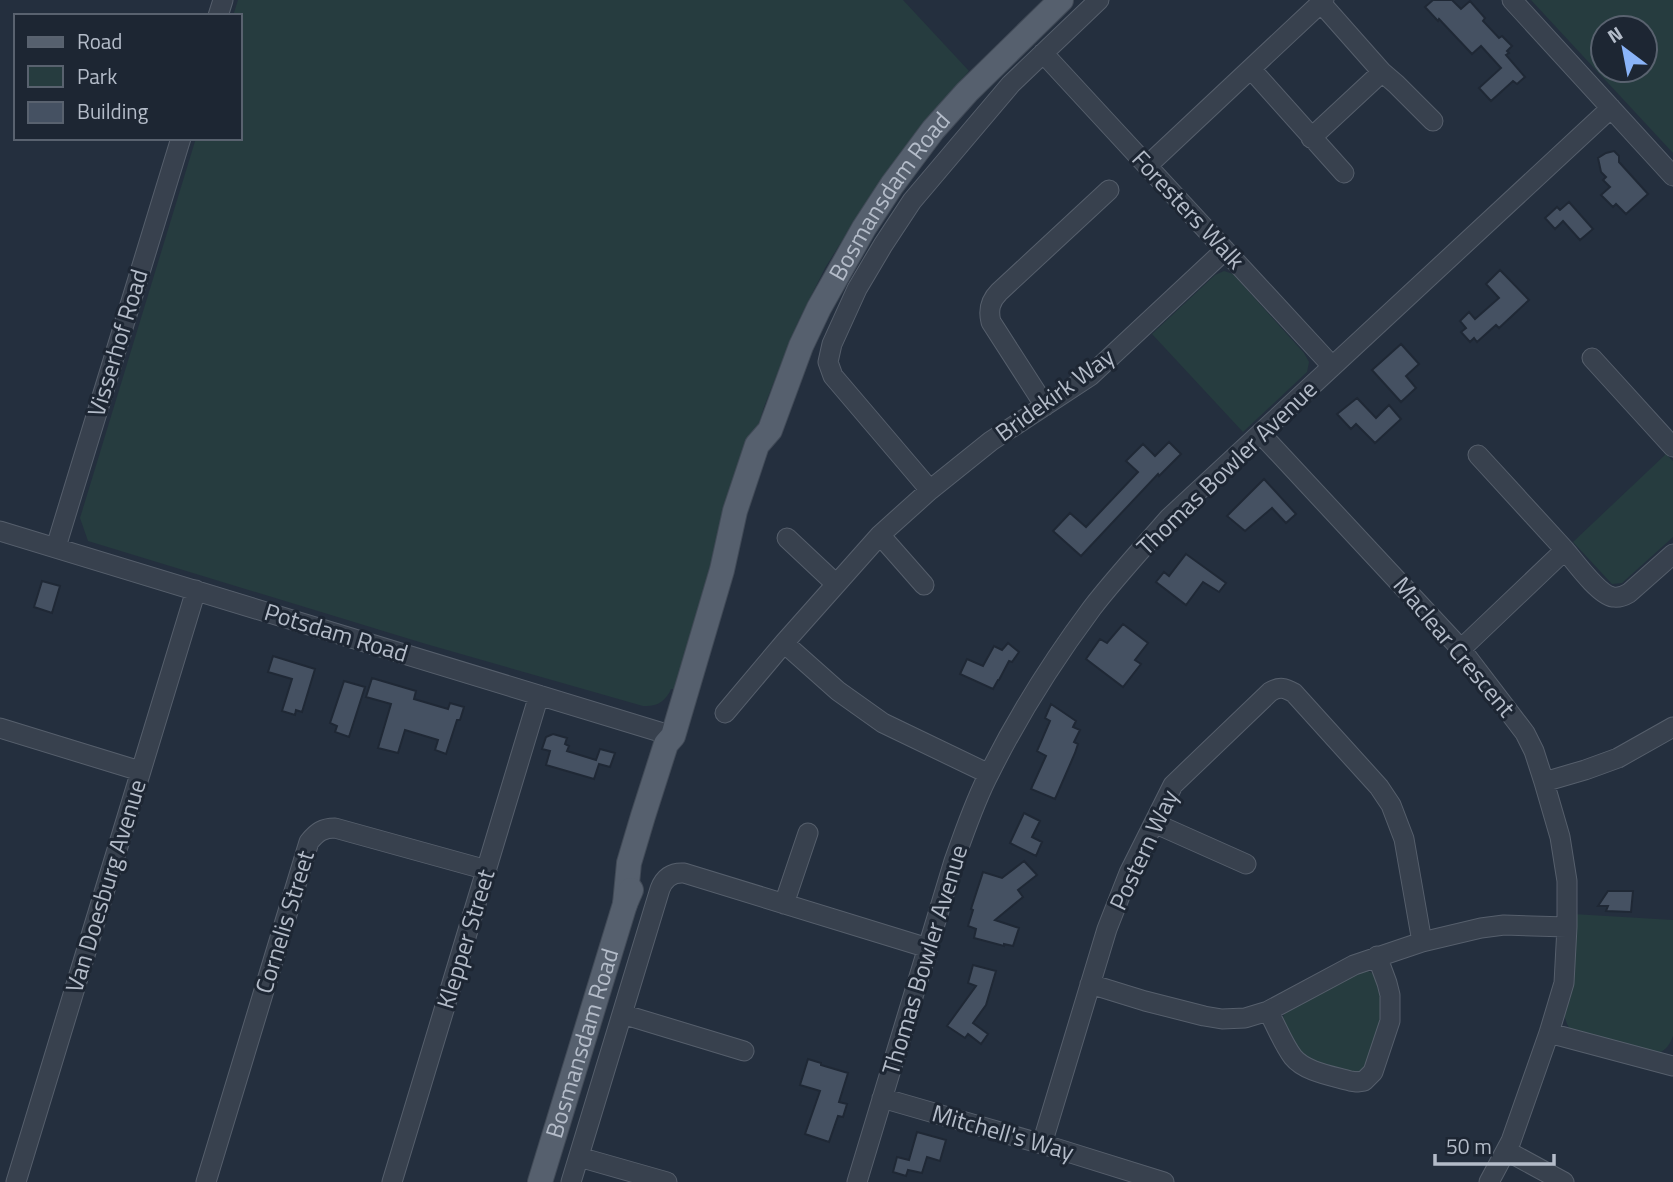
<svg xmlns="http://www.w3.org/2000/svg" width="1673" height="1182" font-family="'Titillium Web',sans-serif">
  <style>
    .green { fill: #263c3f; fill-rule: evenodd }
    .building { fill: #455162; stroke: #1f2835; stroke-width: 2 }
    .lines { fill: none; stroke-linecap: round; stroke-linejoin: round }
    .minor-casing { stroke: #565f6c; stroke-width: 21 }
    .major-casing { stroke: #414a57; stroke-width: 26 }
    .minor { stroke: #38414e; stroke-width: 19 }
    .major { stroke: #56606e; stroke-width: 24 }
    .labels { text-anchor: middle; stroke-width: 6; stroke-linejoin: round; paint-order: stroke }
    .street-label { font-size: 24px; fill: #b4bcc9; stroke: #1d2633 }
  </style>
  <rect width="100%" height="100%" fill="#242f3e"/>
  <path class="green" d="M 238,0 L 903,0 L 969,71 L 921,126 L 867,201 L 825,268 L 797,324 L 764,407 L 676,689 L 671,689 C 666,701 657,707 643,706 L 426,644 L 88,541 L 80,518 L 196,138 L 240,138 L 240,16 L 233,16 Z
    M 1531,0 L 1673,0 L 1673,153 ZM 1645,28 L 1645,70 L 1603,70 L 1603,28 Z
    M 1224,271 L 1233,274 L 1304,353 L 1309,362 L 1307,372 L 1243,432 L 1152,334 L 1215,275 Z
    M 1666,454 L 1673,461 L 1673,537 L 1622,583 L 1612,584 L 1573,542 Z
    M 1573,914 L 1673,920 L 1673,1036 C 1670,1044 1667,1049 1659,1053 L 1570,1029 L 1567,1024 L 1563,1012 Z
    M 1366,970 L 1374,974 L 1385,1007 L 1371,1063 L 1359,1075 L 1303,1059 L 1282,1020 L 1286,1010 L 1357,971 Z"/>
  <path class="building" d="M 1433,0 L 1452,0 L 1461,9 L 1470,1 L 1485,18 L 1483,21 L 1499,38 L 1502,36 L 1512,46 L 1507,51 L 1509,53 L 1506,55 L 1525,77 L 1517,84 L 1513,81 L 1491,101 L 1479,88 L 1501,68 L 1481,46 L 1472,54 L 1439,19 L 1438,21 L 1425,7 Z
    M 1614,151 L 1619,156 L 1619,162 L 1648,194 L 1626,214 L 1616,204 L 1613,207 L 1601,195 L 1610,187 L 1603,180 L 1606,177 L 1601,172 L 1598,158 L 1606,153 Z
    M 1569,202 L 1593,229 L 1580,240 L 1563,221 L 1555,229 L 1545,218 L 1557,207 L 1560,210 Z
    M 1500,270 L 1529,300 L 1499,328 L 1496,325 L 1477,342 L 1474,338 L 1470,342 L 1461,332 L 1466,328 L 1460,321 L 1469,312 L 1475,319 L 1499,298 L 1486,284 Z
    M 1401,344 L 1419,364 L 1406,376 L 1416,388 L 1401,402 L 1372,370 Z
    M 1357,398 L 1376,418 L 1389,405 L 1401,419 L 1375,443 L 1356,424 L 1351,429 L 1337,414 Z
    M 1169,442 L 1181,454 L 1159,476 L 1158,474 L 1081,556 L 1053,531 L 1070,513 L 1086,527 L 1138,472 L 1126,461 L 1143,444 L 1155,456 Z
    M 1264,479 L 1296,514 L 1286,523 L 1272,508 L 1245,531 L 1227,516 Z
    M 1186,554 L 1226,583 L 1219,592 L 1203,582 L 1186,605 L 1156,582 L 1164,572 L 1169,576 Z
    M 42,581 L 60,586 L 52,613 L 34,607 Z
    M 1123,624 L 1148,643 L 1135,660 L 1141,664 L 1123,687 L 1086,659 L 1100,639 L 1107,643 Z
    M 1008,643 L 1019,652 L 1012,662 L 1009,661 L 999,680 L 998,680 L 993,689 L 960,674 L 967,659 L 983,666 L 994,646 L 1002,650 Z
    M 273,656 L 315,669 L 302,712 L 296,710 L 295,715 L 282,711 L 292,679 L 268,672 Z
    M 372,678 L 416,691 L 414,699 L 448,709 L 450,703 L 464,707 L 460,720 L 457,720 L 446,754 L 435,750 L 438,740 L 405,730 L 398,753 L 378,748 L 391,704 L 366,697 Z
    M 344,681 L 365,687 L 349,737 L 335,732 L 337,726 L 330,723 Z
    M 1051,704 L 1076,721 L 1073,727 L 1080,730 L 1074,742 L 1078,744 L 1075,753 L 1055,799 L 1031,789 L 1046,756 L 1037,751 L 1050,721 L 1045,718 Z
    M 553,734 L 567,738 L 565,744 L 569,746 L 567,751 L 596,760 L 600,749 L 615,753 L 610,767 L 599,764 L 594,779 L 546,765 L 550,751 L 542,749 L 546,737 Z
    M 1024,813 L 1040,821 L 1032,837 L 1042,842 L 1036,856 L 1010,843 Z
    M 1024,861 L 1037,875 L 1018,890 L 1023,897 L 995,920 L 1019,928 L 1013,946 L 1004,944 L 1004,946 L 974,938 L 976,929 L 968,926 L 973,910 L 971,909 L 983,872 L 1002,878 Z
    M 1608,891 L 1633,891 L 1631,912 L 1606,911 L 1608,906 L 1598,906 Z
    M 973,965 L 996,971 L 986,1005 L 973,1023 L 988,1034 L 981,1044 L 968,1034 L 965,1038 L 947,1026 L 976,986 L 968,983 Z
    M 808,1059 L 821,1063 L 821,1065 L 848,1073 L 839,1102 L 847,1104 L 843,1117 L 838,1116 L 829,1142 L 805,1134 L 820,1091 L 800,1085 Z
    M 917,1132 L 946,1140 L 940,1161 L 927,1157 L 922,1173 L 908,1170 L 906,1176 L 893,1172 L 897,1157 L 909,1160 Z"/>
  <g class="lines">
    <g class="minor-casing">
      <path id="minor" d="M 1512,0 L 1673,176
        M 1321,3 L 1382,72 L 1396,84 L 1433,121
        M 218,16 L 223,0
        M 1043,53 L 1332,366
        M 1251,69 L 1344,173
        M 1311,138 L 1382,72
        M 1147,166 L 1324,0
        M 1592,358 L 1673,447
        M 1045,406 L 991,322 C 988,310 990,301 999,292 L 1109,190
        M 1261,434 L 1461,649 L 1525,733 L 1534,751 L 1544,782 L 1560,837 L 1567,881 L 1567,927 L 1564,983 L 1549,1033 L 1511,1141 L 1489,1182
        M 1478,455 L 1565,550
        M 930,490 L 833,376 L 828,362 L 832,344 L 857,289 L 883,245 L 912,201 L 1011,84 L 1099,0
        M 0,531 L 673,736
        M 880,535 L 924,585
        M 787,538 L 836,584
        M 56,547 L 181,138
        M 784,643 L 838,691 L 883,723 L 989,774
        M 1461,649 L 1565,550 C 1575,562 1599,595 1613,597 C 1619,598 1624,596 1629,593 L 1673,554
        M 725,713 L 784,643 L 880,535 L 930,490 L 991,441 L 1090,376 L 1225,250
        M 0,728 L 140,771
        M 1544,782 L 1585,770 L 1618,758 L 1673,727
        M 1154,823 L 1246,864
        M 784,904 L 808,833
        M 1090,984 L 1145,1001 L 1204,1016 L 1222,1019 L 1245,1018 L 1268,1011 L 1354,965 L 1422,942 L 1481,928 L 1504,925 L 1567,927
        M 1268,1011 C 1276,1025 1283,1044 1293,1057 C 1305,1072 1333,1076 1350,1081 L 1357,1082 L 1364,1081 L 1373,1072 L 1390,1021 L 1390,995 L 1387,983 L 1377,956
        M 622,1014 L 744,1051
        M 1549,1033 L 1673,1066
        M 882,1098 L 1042,1144 L 1164,1182
        M 1042,1144 L 1107,929 L 1129,873 L 1173,785 L 1270,692 C 1280,686 1285,688 1294,693 L 1379,787 L 1391,805 L 1404,839 L 1422,942
        M 1507,1151 L 1564,1182
        M 579,1157 L 667,1182
        M 16,1182 L 196,590
        M 206,1182 L 309,842 C 317,832 323,828 335,828 L 487,870
        M 392,1182 L 539,695
        M 571,1182 L 660,889 C 664,878 672,872 684,873 L 928,948
        M 857,1182 L 954,861 C 965,831 975,800 990,772 C 1019,714 1054,659 1092,608 C 1116,577 1143,548 1169,518 L 1611,108"/>
    </g>
    <g class="major-casing">
      <g id="major">
        <path id="s1" d="M 625,904 L 629,863 L 643,816 L 666,744 L 673,736 L 722,570 L 735,511 L 757,445 L 770,430 L 801,346 L 819,308 L 864,228 L 892,185 L 933,130 L 967,92 L 1061,0"/>
        <path id="s2" d="M 540,1182 L 625,904 L 631,890"/>
      </g>
    </g>
    <use href="#minor" class="minor"/>
    <use href="#major" class="major"/>
  </g>
  <g class="labels">
    <g class="street-label">
      <text dy="8" stroke="none"><textPath href="#s1" startOffset="763">Bosmansdam Road</textPath></text>
      <text transform="translate(1188 210) rotate(47)" y="8">Foresters Walk</text>
      <text transform="translate(118 343) rotate(-73)" y="8">Visserhof Road</text>
      <text transform="translate(1055 395) rotate(-36)" y="8">Bridekirk Way</text>
      <text transform="translate(1227 468) rotate(-44)" y="8">Thomas Bowler Avenue</text>
      <text transform="translate(336 633) rotate(17)" y="8">Potsdam Road</text>
      <text transform="translate(1454 647) rotate(50)" y="8">Maclear Crescent</text>
      <text transform="translate(1144 850) rotate(-65)" y="8">Postern Way</text>
      <text transform="translate(106 886) rotate(-73)" y="8">Van Doesburg Avenue</text>
      <text transform="translate(285 922) rotate(-73)" y="8">Cornelis Street</text>
      <text transform="translate(466 939) rotate(-73)" y="8">Klepper Street</text>
      <text transform="translate(925 960) rotate(-73)" y="8">Thomas Bowler Avenue</text>
      <text dy="8" stroke="none"><textPath href="#s2" startOffset="145">Bosmansdam Road</textPath></text>
      <text transform="translate(1003 1133) rotate(16)" y="8">Mitchell's Way</text>
    </g>
  </g>
  <rect x="14" y="14" width="228" height="126" fill="#1d2633" stroke="#59626f" stroke-width="2"/>
  <rect x="28" y="37" width="35" height="10" fill="#56606e" stroke="#59626f" stroke-width="2"/>
  <text x="77" y="49" font-size="21" fill="#b4bcc9">Road</text>
  <rect x="28" y="66" width="35" height="21" fill="#263c3f" stroke="#59626f" stroke-width="2"/>
  <text x="77" y="84" font-size="21" fill="#b4bcc9">Park</text>
  <rect x="28" y="102" width="35" height="21" fill="#455162" stroke="#59626f" stroke-width="2"/>
  <text x="77" y="119" font-size="21" fill="#b4bcc9">Building</text>
  <g transform="translate(1624 49) rotate(328)"><circle r="33" fill="#1d2633" stroke="#59626f" stroke-width="2"/>
  <path d="M0-5L12 26L0 18L-12 26Z" fill="#8ab4f8"/>
  <text y="-10" font-size="19" font-weight="bold" text-anchor="middle" fill="#b4bcc9">N</text>
  </g>
  <path d="M1435 1154v10h119v-10" fill="none" stroke="#b4bcc9" stroke-width="3.5"/>
  <text x="1446" y="1154" font-size="21" fill="#b4bcc9" stroke="#1d2633" stroke-width="5" paint-order="stroke">50 m</text>
</svg>
